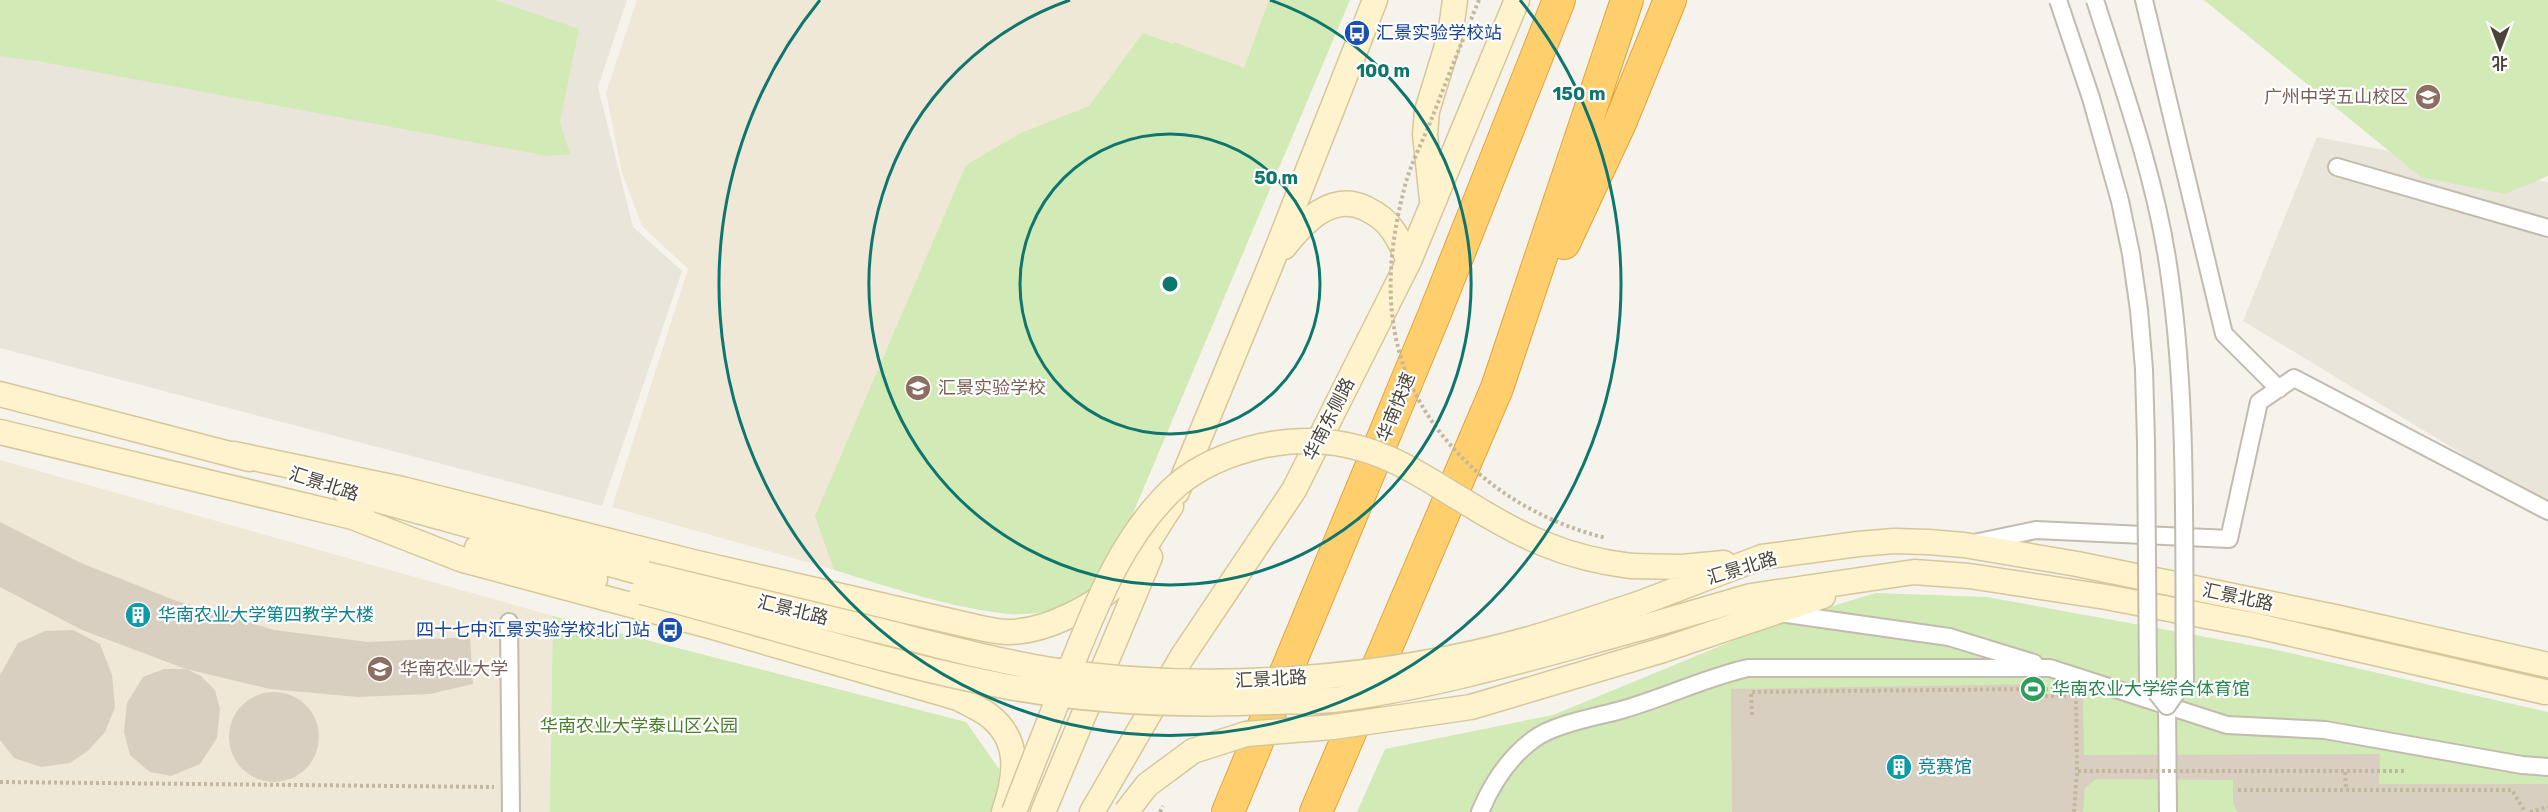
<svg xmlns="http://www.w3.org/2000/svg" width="2548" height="812" font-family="Rubik,'Noto Sans SC',sans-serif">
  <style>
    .residential { fill: #eae5da }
    .education { fill: #efe8d6 }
    .green { fill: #d2eab5 }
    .building { fill: #d8cfc1 }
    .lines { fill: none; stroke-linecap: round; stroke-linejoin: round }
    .street-casing { stroke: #c2bbae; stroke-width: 20 }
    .secondary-casing { stroke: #d6c79b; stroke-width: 27 }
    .highway-casing { stroke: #e0a43c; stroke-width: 34 }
    .path { stroke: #c4b79f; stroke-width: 4; stroke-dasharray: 3 3; stroke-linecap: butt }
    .street { stroke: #fff; stroke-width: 16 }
    .secondary { stroke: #fff3cd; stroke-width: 24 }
    .highway { stroke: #ffcf6e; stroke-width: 32 }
    .street-bridge-casing { stroke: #c2bbae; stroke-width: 20; stroke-linecap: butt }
    .secondary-bridge-casing { stroke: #d6c79b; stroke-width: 27; stroke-linecap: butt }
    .path-bridge { stroke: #c4b79f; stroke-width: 4; stroke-dasharray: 3 3; stroke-linecap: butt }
    .street-bridge { stroke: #fff; stroke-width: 16 }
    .secondary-bridge { stroke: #fff3cd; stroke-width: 24 }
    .ring { fill: none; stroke: #0f766e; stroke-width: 3 }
    .labels { text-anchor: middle; stroke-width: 4.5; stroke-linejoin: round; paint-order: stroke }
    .transit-label { font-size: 18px; fill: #164399; stroke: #fff; text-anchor: start }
    .education-label { font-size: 18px; fill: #785e54; stroke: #fff; text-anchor: start }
    .street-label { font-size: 18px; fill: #4b4439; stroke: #fff }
    .culture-label { font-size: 18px; fill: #0d838f; stroke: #fff; text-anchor: start }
    .leisure-label { font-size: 18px; fill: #27864d; stroke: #fff; text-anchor: start }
    .park-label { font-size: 18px; fill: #4a7f2a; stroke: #fff }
    .centre { fill: #0f766e; stroke: #fff; stroke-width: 3 }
    .ring-label { font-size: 18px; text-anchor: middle; font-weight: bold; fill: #0f766e; stroke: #fff; stroke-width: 4.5; stroke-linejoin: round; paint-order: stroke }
  </style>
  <rect width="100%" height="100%" fill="#f6f3ec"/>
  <path class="residential" d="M 0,0 L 627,0 L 598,87 L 633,227 L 682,271 L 602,506 L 0,348 Z
    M 2317,137 L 2548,182 L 2548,501 L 2512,484 L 2243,321 Z"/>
  <path class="education" d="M 637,0 L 1350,0 L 1050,611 L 1013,615 L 966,607 L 612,507 L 688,269 L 642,226 L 622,173 L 606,93 Z
    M 0,460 L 553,616 L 966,722 L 999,769 L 998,812 L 0,812 Z"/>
  <path class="green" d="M 0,0 L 495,0 L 579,29 L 560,122 L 570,154 L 548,156 L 37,61 L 0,56 Z
    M 1269,0 L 1350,0 L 1104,582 C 1087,591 1069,604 1050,610 C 1001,627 885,585 834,570 L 815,516 L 966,165 L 1021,133 L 1089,106 L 1143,33 L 1173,44 L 1174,42 L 1244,68 Z
    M 2204,0 L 2548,0 L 2548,176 L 2505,194 L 2421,177 Z
    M 1876,593 L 1987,597 L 2277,650 L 2548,712 L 2548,812 L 1357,812 L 1385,749 L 1553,715 L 1776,623 Z
    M 553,616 L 966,722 L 999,769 L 998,812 L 550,812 Z"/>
  <path class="building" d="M 0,522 L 81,563 L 174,600 L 274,630 L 368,642 L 470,637 L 473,684 L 430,694 L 358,697 L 270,689 L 186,669 L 201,676 L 215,690 L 220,709 L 217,738 L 200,764 L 171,776 L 150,772 L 130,755 L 124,732 L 127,703 L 143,677 L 164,669 L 186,669 L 82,630 L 0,587 Z
    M 73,630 L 100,644 L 112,675 L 115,707 L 105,732 L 89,750 L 70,763 L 41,767 L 14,758 L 0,740 L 0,675 L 18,643 L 45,631 Z
    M 2045,684 L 2045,694 L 2083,694 L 2084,755 L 2380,754 L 2379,784 L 2548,784 L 2548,812 L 2238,812 L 2233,803 L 2233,780 L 2096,779 L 2085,788 L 2083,812 L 1732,812 L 1731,689 Z
    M229 737a45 45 0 1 1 90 0a45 45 0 1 1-90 0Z"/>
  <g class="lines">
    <g class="street-casing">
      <path id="street" d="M 2144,0 L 2224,334 L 2279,389
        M 2337,167 L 2548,228
        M 1974,543 L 2036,530 L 2229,539 L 2259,402 L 2294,378 L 2548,511
        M 1780,613 L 1949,637 L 2034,663
        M 509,622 L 511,812
        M 2167,706 L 2168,812
        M 1480,812 C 1492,783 1508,758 1534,739 C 1554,724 1596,717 1621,710 C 1664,698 1704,678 1748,668 L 2050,668 L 2227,725 L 2325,730 L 2522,765 L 2548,767"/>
    </g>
    <g class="secondary-casing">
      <path id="secondary" d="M 1432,200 L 1425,134 L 1427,111 L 1450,36 L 1455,0
        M 1284,247 C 1304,222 1331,192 1365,208 C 1375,213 1385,219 1391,228 C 1399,238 1404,250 1409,261
        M 0,394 L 249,459
        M 0,432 L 365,520
        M 234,454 L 402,489 L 697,563 L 976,627 C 986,629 998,632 1008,632 C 1045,632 1098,606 1122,578 C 1140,558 1156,528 1171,506
        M 345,491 L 646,574
        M 1177,492 L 1271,264 L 1375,0
        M 350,516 L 463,560 L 713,627 L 958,698 C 967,703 978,708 987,714 C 1022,739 1016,777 1004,812
        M 477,548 L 595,579
        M 1631,566 L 1682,567 L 1724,563
        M 1638,604 L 1762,557 L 1858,544 L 1894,541 L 1928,542 L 1964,545 L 2077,564 L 2335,617 L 2548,665
        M 1641,628 L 1751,596 L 1914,572 L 1969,576 L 2106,597 L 2253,625 L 2545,692
        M 1663,650 L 1823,596
        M 1043,812 L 1150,557
        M 1092,812 L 1182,657 L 1294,490 L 1409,261 L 1517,0"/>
    </g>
    <g class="highway-casing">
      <path id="highway" d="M 1564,243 L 1620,123 L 1670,0
        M 1228,812 L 1435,313 L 1559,0
        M 1316,812 L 1497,388 L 1627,0"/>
    </g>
    <path class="path" d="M 2033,689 L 2052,689
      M 1752,715 L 1751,692 L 2033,689 L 2033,696 L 2076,696 L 2077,771
      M 2239,771 L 2405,771
      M 2345,772 L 2346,790
      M 0,782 L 494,787
      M 2238,790 L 2512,790 L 2525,812
      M 1160,812 L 1163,806
      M 2530,812 L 2548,807"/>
    <use href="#street" class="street"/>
    <use href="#secondary" class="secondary"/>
    <use href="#highway" class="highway"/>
    <g class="street-bridge-casing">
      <path id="street-bridge" d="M 2058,0 L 2091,98 L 2120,201 L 2131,254 L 2139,310 L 2144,369 L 2146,442 L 2148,682 L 2167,706 L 2185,680 C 2183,540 2189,397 2167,258 C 2153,170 2122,85 2095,0"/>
    </g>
    <g class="secondary-bridge-casing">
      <path id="secondary-bridge" d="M 646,574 C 721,592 795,610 869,628 C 930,643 990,660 1052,670 C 1205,694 1388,680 1536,637 C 1570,627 1604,615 1638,604
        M 642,592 C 764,623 885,664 1009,687 C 1095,702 1183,706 1270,702 C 1293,701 1318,702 1341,699 C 1443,685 1541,655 1641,628
        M 1014,812 C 1031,767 1049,722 1067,677 C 1094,610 1121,536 1176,486 C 1199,466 1231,453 1261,446 C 1303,437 1345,440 1385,457 C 1413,468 1438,486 1464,501 C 1520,536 1564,558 1631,566
        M 1126,812 L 1147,785 L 1193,751 L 1246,734 L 1333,727 L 1471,707 L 1663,650"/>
    </g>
    <path class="path-bridge" d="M 1479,0 C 1462,41 1446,82 1430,123 C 1422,142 1412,162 1406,182 C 1379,281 1383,372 1455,450 C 1494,494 1549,524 1606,538
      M 2074,812 L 2077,771 L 2239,771"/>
    <use href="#street-bridge" class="street-bridge"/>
    <use href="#secondary-bridge" class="secondary-bridge"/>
  </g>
  <g class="ring">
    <circle cx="1170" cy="284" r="150"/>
    <path d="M1270 0A301 301 0 1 1 1070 0"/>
    <path d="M1520 0A451 451 0 1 1 820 0"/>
  </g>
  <defs>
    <g id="bus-disc" transform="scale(1.35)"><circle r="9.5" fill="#1a4fb4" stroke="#fff"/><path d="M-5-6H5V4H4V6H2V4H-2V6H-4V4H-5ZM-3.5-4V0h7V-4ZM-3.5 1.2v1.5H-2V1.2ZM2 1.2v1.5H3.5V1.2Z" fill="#fff"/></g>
    <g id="school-disc" transform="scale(1.35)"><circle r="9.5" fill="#8d6e63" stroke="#fff"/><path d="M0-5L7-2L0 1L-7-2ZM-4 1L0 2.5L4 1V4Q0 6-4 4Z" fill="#fff"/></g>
    <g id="building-disc" transform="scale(1.35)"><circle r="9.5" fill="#0f9aa8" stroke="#fff"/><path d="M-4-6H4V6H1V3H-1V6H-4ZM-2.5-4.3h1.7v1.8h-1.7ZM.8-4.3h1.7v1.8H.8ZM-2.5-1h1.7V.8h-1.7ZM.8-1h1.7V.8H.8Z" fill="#fff"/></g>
    <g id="university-disc" transform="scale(1.35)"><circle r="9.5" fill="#8d6e63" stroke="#fff"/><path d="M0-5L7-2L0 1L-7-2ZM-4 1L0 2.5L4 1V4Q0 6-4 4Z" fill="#fff"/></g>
    <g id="stadium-disc" transform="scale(1.35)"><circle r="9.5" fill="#2e9e5b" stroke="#fff"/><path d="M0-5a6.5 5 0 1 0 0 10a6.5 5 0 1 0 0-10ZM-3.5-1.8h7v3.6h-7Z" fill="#fff"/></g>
  </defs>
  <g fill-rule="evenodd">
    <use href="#bus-disc" x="1357" y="33"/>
    <use href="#school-disc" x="2428" y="97"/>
    <use href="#school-disc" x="918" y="388"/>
    <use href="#building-disc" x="138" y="615"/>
    <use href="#bus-disc" x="670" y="630"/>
    <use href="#university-disc" x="380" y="669"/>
    <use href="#stadium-disc" x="2033" y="689"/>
    <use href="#building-disc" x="1899" y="767"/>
  </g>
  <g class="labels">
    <g class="transit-label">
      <text x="1376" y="39">汇景实验学校站</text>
      <text x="650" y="636" text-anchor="end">四十七中汇景实验学校北门站</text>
    </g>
    <g class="education-label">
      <text x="2408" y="103" text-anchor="end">广州中学五山校区</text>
      <text x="938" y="394">汇景实验学校</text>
      <text x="400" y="675">华南农业大学</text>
    </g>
    <g class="street-label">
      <text transform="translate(1396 407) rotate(-68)" y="6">华南快速</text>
      <text transform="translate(1329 419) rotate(-63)" y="6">华南东侧路</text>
      <text transform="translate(324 484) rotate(18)" y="6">汇景北路</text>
      <text transform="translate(1742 568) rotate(-17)" y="6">汇景北路</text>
      <text transform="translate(2238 597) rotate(12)" y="6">汇景北路</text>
      <text transform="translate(793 610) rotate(14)" y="6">汇景北路</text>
      <text transform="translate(1271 679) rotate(-3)" y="6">汇景北路</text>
    </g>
    <g class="culture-label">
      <text x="158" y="621">华南农业大学第四教学大楼</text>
      <text x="1918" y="773">竞赛馆</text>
    </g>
    <g class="leisure-label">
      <text x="2052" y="695">华南农业大学综合体育馆</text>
    </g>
    <g class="park-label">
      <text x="639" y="732">华南农业大学泰山区公园</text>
    </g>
  </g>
  <circle cx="1170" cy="284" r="9" class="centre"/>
  <g class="ring-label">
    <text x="1383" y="77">100 m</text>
    <text x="1579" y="100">150 m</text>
    <text x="1276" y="184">50 m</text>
  </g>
  <g transform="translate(2500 48) rotate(180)" stroke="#ffffff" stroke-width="4.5" paint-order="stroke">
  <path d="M0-4.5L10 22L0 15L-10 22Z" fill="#4b4439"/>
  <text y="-9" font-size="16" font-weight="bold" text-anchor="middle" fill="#4b4439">北</text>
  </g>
</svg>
